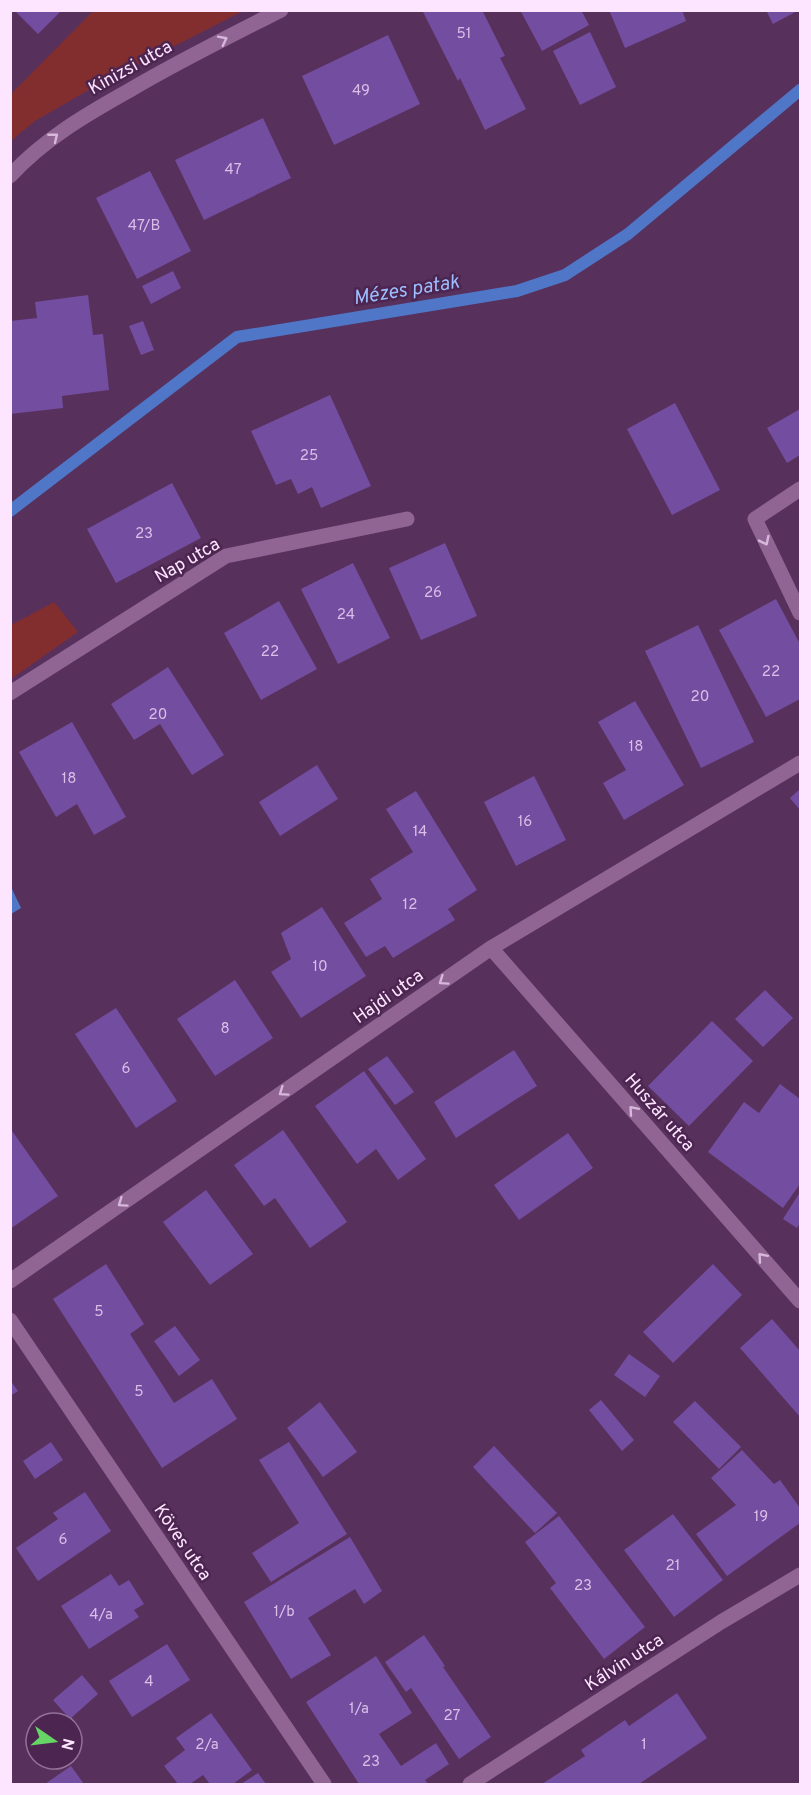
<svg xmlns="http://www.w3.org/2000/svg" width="811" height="1795" font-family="Overpass,sans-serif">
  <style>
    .green { fill: #822e2e }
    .water { fill: #4f76c7 }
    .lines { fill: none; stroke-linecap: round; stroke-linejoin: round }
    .stream { stroke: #4f76c7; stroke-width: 12 }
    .building { fill: #734da0 }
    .street { stroke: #906594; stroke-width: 15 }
    .oneway { stroke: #d7b8da }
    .labels { text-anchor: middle; stroke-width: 5; stroke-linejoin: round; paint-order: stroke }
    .number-label { font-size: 15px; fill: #dabee7 }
    .street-label { font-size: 18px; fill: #fde4ff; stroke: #4c2551 }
    .water-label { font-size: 20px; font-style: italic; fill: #9dbefe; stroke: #4c2551 }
  </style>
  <rect width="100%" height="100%" fill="#58305c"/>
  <path class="green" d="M 94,10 L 243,11 L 87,91 L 35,121 L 11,141 L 11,94 Z
    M 54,602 L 78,632 L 11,679 L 11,625 Z"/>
  <path class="water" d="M 11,887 L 21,908 L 11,914 L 10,914 Z"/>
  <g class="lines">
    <path class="stream" d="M 10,511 L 237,337 L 517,291 L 565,275 L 628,234 L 800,90"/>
  </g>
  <path class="building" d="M 14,10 L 62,10 L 38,34 Z
    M 422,10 L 482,10 L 505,56 L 500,58 L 526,109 L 485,130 L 460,78 L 458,81 Z
    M 520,10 L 581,10 L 589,25 L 542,51 Z
    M 609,10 L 682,10 L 686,21 L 625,48 Z
    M 766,10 L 799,10 L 773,24 Z
    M 590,32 L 616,87 L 580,105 L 553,51 Z
    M 388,35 L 420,104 L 334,145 L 302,76 Z
    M 263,118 L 291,178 L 204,220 L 175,160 Z
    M 150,171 L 191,251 L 137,279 L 96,198 Z
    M 173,271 L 181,288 L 151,304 L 142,286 Z
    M 88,295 L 93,335 L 103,334 L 109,390 L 62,396 L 63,408 L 10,414 L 10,321 L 37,318 L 35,302 Z
    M 143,321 L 154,350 L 141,355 L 129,326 Z
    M 330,395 L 371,486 L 321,508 L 312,487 L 298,494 L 291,479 L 276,485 L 251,431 Z
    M 675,403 L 720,490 L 672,515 L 627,429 Z
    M 800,409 L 800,455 L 787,463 L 767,428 Z
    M 172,483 L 201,538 L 116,583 L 87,529 Z
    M 445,543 L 477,616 L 421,640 L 389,568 Z
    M 353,563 L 390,638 L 338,664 L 301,589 Z
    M 776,599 L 800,644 L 800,699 L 766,717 L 719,630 Z
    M 279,601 L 317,669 L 261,700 L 224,633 Z
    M 698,625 L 754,742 L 701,768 L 645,651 Z
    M 168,667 L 224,755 L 192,775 L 160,724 L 134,740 L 111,704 Z
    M 635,701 L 684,785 L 624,820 L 603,783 L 626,770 L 598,722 Z
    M 72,722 L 126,817 L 94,835 L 77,804 L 56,817 L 19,752 Z
    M 317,765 L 338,799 L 280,836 L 259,802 Z
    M 534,776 L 566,840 L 516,866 L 484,802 Z
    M 800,789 L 800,810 L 790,798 Z
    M 416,791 L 477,890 L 448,909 L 455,920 L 393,958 L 385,946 L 366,957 L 344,923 L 382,899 L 370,879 L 413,852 L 386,809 Z
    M 322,907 L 366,976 L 301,1018 L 271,972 L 291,959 L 281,933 Z
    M 235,980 L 273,1038 L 215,1076 L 177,1019 Z
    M 765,990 L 793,1018 L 763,1047 L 735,1019 Z
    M 116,1008 L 177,1101 L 136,1128 L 75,1034 Z
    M 712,1021 L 753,1061 L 689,1126 L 648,1086 Z
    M 514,1050 L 537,1086 L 456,1138 L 434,1102 Z
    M 387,1056 L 414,1092 L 395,1105 L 368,1069 Z
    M 364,1071 L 426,1159 L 398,1180 L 376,1149 L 357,1164 L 315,1106 Z
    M 780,1084 L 800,1099 L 800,1184 L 783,1208 L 708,1152 L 744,1102 L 759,1113 Z
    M 10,1128 L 58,1196 L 10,1229 Z
    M 283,1130 L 347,1222 L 310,1248 L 275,1198 L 264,1206 L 234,1165 Z
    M 568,1133 L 593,1168 L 519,1220 L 494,1185 Z
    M 206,1190 L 253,1254 L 210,1285 L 163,1222 Z
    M 800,1192 L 800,1223 L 797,1228 L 783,1219 Z
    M 106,1264 L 144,1324 L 130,1334 L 174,1403 L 212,1379 L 237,1419 L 162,1468 L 53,1299 Z
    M 713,1264 L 742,1295 L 673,1363 L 643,1332 Z
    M 772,1319 L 800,1351 L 800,1417 L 740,1348 Z
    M 175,1326 L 200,1360 L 179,1376 L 154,1341 Z
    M 629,1354 L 660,1376 L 645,1397 L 614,1375 Z
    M 10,1380 L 18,1391 L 10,1396 Z
    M 601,1400 L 634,1440 L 622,1451 L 589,1410 Z
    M 695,1401 L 741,1447 L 719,1469 L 673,1422 Z
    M 320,1402 L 357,1452 L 323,1477 L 287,1428 Z
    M 51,1442 L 63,1460 L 35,1479 L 23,1461 Z
    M 289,1442 L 347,1534 L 271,1582 L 252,1553 L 299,1523 L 259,1460 Z
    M 494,1446 L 557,1513 L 535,1533 L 473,1467 Z
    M 742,1450 L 774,1484 L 780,1480 L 800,1508 L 800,1523 L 727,1576 L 696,1534 L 736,1505 L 711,1478 Z
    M 85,1492 L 111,1531 L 38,1581 L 16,1548 L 58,1519 L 53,1513 Z
    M 673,1514 L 723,1580 L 674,1617 L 624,1550 Z
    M 559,1516 L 645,1627 L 604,1659 L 550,1588 L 556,1583 L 525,1542 Z
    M 350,1537 L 382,1591 L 364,1604 L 355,1589 L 308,1618 L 331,1655 L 291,1679 L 244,1602 Z
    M 111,1574 L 119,1586 L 129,1580 L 144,1604 L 134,1610 L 139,1617 L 89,1649 L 61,1606 Z
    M 424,1635 L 445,1666 L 443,1667 L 491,1737 L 459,1759 L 411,1688 L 406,1692 L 385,1662 Z
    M 167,1644 L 190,1680 L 132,1717 L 109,1681 Z
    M 376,1656 L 412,1713 L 379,1734 L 401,1766 L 436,1743 L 449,1764 L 425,1780 L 428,1784 L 359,1784 L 306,1702 Z
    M 82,1675 L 98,1694 L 70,1719 L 53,1700 Z
    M 677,1693 L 707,1738 L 639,1784 L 542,1784 L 585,1756 L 581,1750 L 625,1720 L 629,1726 Z
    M 211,1713 L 252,1770 L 233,1784 L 210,1784 L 203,1775 L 190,1784 L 178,1784 L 164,1766 L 185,1750 L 176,1738 Z
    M 71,1766 L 84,1784 L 45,1784 Z
    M 258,1773 L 266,1784 L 241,1784 Z"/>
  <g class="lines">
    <path class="street" d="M 10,176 C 44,139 87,114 130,90 C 179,61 230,36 281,10
      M 800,489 L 755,519 L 800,613
      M 10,693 L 226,556 L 407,519
      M 491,948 L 800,1301
      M 10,1281 L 491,948 L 800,763
      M 10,1320 L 324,1784
      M 470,1784 L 721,1622 L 800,1575"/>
  </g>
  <defs><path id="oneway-chevron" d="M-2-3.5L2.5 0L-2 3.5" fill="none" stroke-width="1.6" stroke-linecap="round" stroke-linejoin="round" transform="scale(1.5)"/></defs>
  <g class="oneway">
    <use href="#oneway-chevron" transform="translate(223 40) rotate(-27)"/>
    <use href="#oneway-chevron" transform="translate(54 137) rotate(-39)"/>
    <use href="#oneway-chevron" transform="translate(765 541) rotate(64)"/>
    <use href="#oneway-chevron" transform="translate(443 981) rotate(145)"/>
    <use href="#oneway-chevron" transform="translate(283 1092) rotate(145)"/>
    <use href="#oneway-chevron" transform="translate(633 1110) rotate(-131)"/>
    <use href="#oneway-chevron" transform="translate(122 1203) rotate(145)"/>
    <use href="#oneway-chevron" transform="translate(762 1257) rotate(-131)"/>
  </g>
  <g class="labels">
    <g class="number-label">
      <text x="464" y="38">51</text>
      <text x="361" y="95">49</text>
      <text x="233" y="174">47</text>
      <text x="144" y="230">47/B</text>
      <text x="309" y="460">25</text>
      <text x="144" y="538">23</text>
      <text x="433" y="597">26</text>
      <text x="346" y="619">24</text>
      <text x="270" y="656">22</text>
      <text x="771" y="676">22</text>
      <text x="700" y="701">20</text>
      <text x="158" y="719">20</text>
      <text x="636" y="751">18</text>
      <text x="69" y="783">18</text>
      <text x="525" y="826">16</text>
      <text x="420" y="836">14</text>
      <text x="410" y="909">12</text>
      <text x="320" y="971">10</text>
      <text x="225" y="1033">8</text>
      <text x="126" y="1073">6</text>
      <text x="99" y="1316">5</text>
      <text x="139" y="1396">5</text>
      <text x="761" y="1521">19</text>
      <text x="63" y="1544">6</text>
      <text x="673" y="1570">21</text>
      <text x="583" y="1590">23</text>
      <text x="284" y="1616">1/b</text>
      <text x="101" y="1619">4/a</text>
      <text x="149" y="1686">4</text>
      <text x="359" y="1713">1/a</text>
      <text x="452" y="1720">27</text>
      <text x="207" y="1749">2/a</text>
      <text x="644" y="1749">1</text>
      <text x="371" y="1766">23</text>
    </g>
    <g class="street-label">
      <text transform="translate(130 67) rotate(-29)" y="6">Kinizsi utca</text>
      <text transform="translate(187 560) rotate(-30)" y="6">Nap utca</text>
      <text transform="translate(388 996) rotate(-35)" y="6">Hajdi utca</text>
      <text transform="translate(660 1112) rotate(49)" y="6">Huszár utca</text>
      <text transform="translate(183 1542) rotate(56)" y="6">Köves utca</text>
      <text transform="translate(624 1662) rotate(-33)" y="6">Kálvin utca</text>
    </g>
    <g class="water-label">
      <text transform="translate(406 289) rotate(-9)" y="7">Mézes patak</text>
    </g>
  </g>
  <rect width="811" height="1795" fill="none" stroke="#fde4ff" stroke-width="24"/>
  <g transform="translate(54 1741) rotate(104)"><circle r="28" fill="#4c2551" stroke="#937197" stroke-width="1.5"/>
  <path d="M0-4.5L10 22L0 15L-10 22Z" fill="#67d466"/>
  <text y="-9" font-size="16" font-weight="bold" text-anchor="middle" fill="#fde4ff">N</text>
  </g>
</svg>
